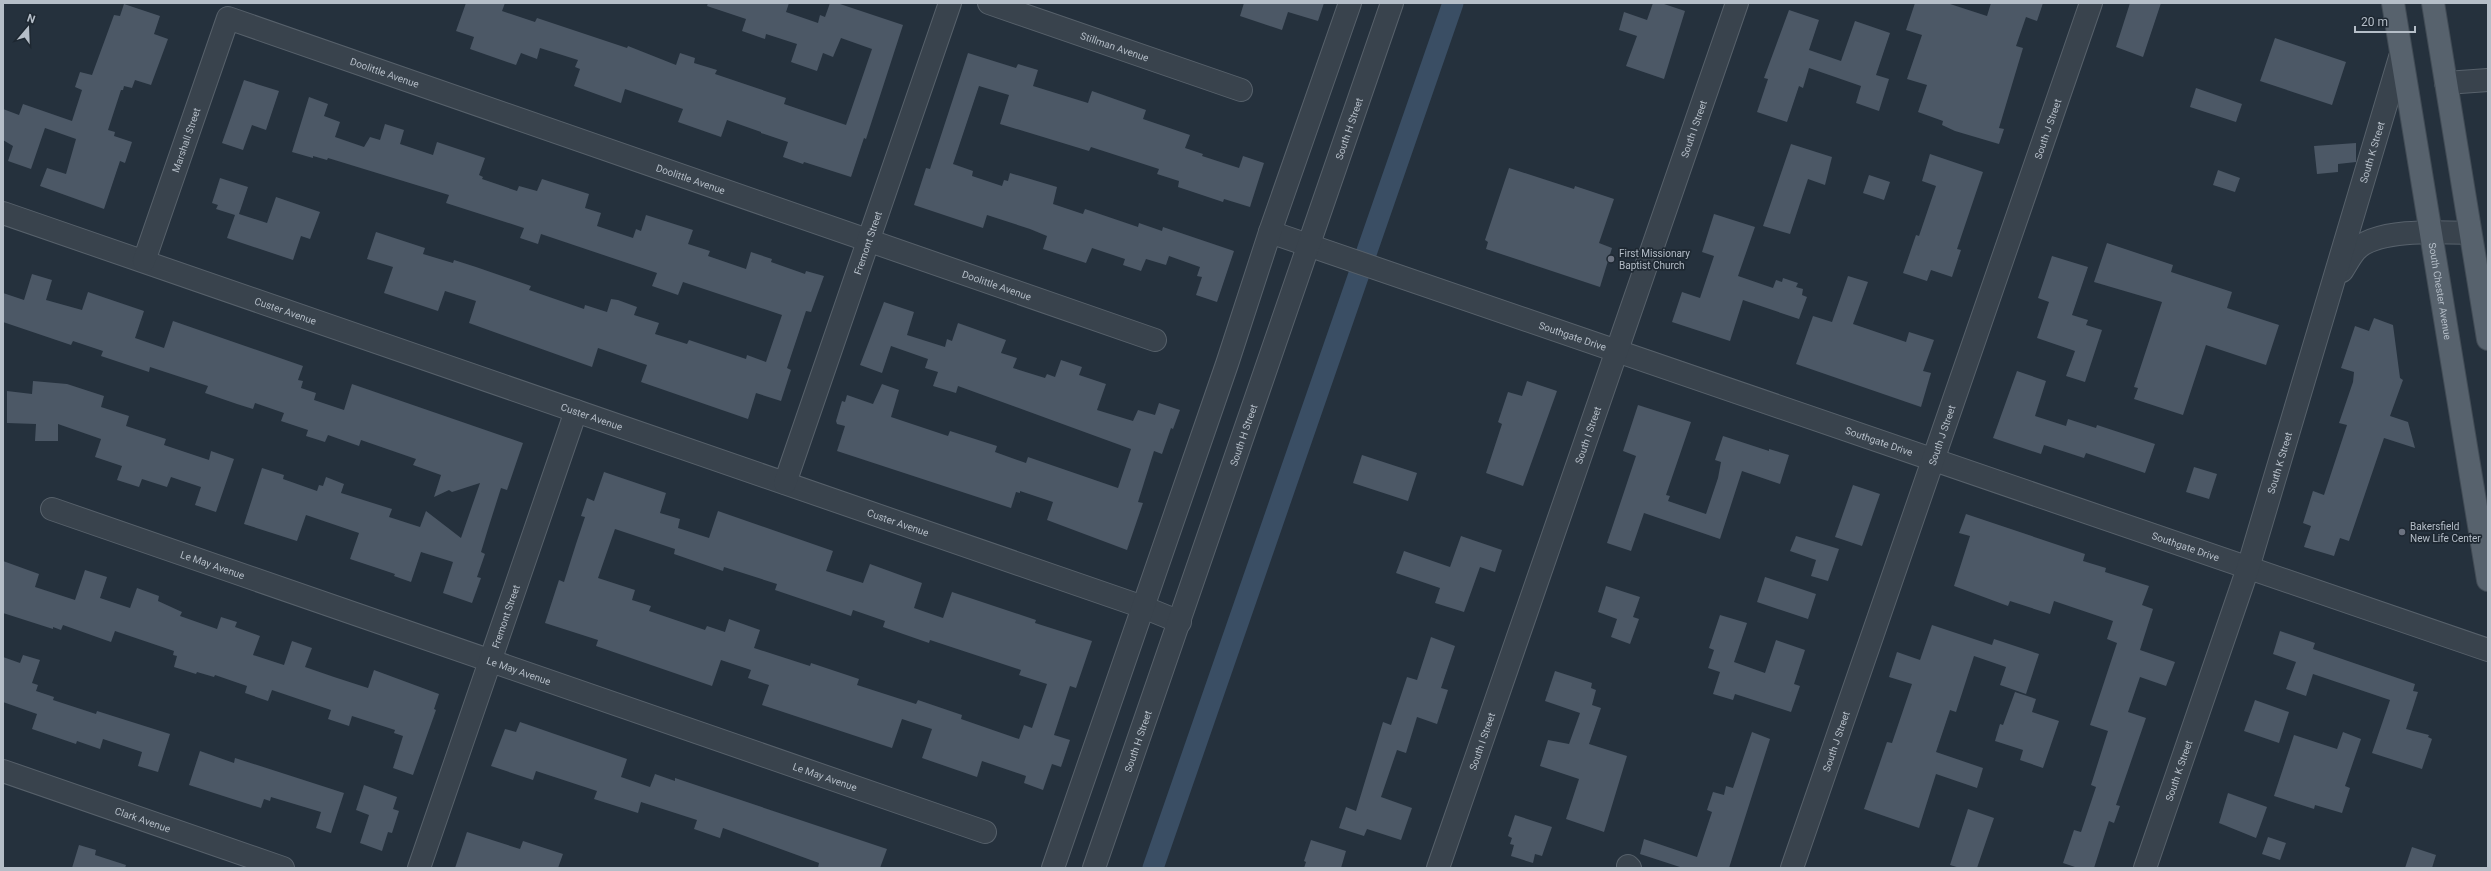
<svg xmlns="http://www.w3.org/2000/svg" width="2491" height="871" font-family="Roboto,sans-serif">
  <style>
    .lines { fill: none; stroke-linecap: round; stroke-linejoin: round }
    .canal { stroke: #3a4e64; stroke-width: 21 }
    .building { fill: #4c5866; fill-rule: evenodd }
    .minor-casing { stroke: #57616b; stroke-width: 24 }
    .major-casing { stroke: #424c56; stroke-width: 24 }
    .minor { stroke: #39434d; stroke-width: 22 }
    .major { stroke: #57626d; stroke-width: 22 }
    .worship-dot { fill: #6b7280; stroke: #1e2832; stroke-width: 1.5 }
    .labels { text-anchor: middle; stroke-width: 3.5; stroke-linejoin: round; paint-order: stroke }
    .street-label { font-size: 10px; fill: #b5bec8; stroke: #1e2832 }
    .poi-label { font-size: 10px; fill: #b5bec8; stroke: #1e2832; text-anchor: start }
  </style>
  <rect width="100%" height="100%" fill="#25313d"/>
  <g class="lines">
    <path class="canal" d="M 1153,868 L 1453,3"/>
  </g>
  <path class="building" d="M 466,3 L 505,3 L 502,11 L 535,22 L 537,18 L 627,48 L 628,46 L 676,65 L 680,53 L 695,58 L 694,63 L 717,70 L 715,74 L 786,98 L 784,104 L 846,125 L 872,49 L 841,38 L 833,57 L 823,53 L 817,71 L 791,62 L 797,44 L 766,34 L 765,39 L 742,31 L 746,19 L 707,6 L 708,3 L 789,3 L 786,12 L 818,23 L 820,15 L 825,17 L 830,3 L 837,3 L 903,25 L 866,139 L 864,138 L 851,177 L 804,162 L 803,164 L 783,157 L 788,142 L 761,133 L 761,132 L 727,120 L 721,137 L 678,122 L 683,109 L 625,89 L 621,103 L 574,86 L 580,69 L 575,67 L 578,60 L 540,48 L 537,59 L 521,53 L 516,65 L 470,49 L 474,37 L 456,31 Z
    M 1244,3 L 1324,3 L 1318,21 L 1288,12 L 1282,30 L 1240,16 Z
    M 1653,3 L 1661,3 L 1685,11 L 1664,79 L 1626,66 L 1637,36 L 1619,30 L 1624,12 L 1647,20 Z
    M 1915,3 L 1947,3 L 1987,16 L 1991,3 L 2043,3 L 2037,21 L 2026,17 L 2016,46 L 2023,48 L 1999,128 L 2004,129 L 1999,144 L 1955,131 L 1942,125 L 1943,121 L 1918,112 L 1927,85 L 1907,79 L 1922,35 L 1906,30 Z
    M 2130,3 L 2161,3 L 2143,57 L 2116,47 Z
    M 124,4 L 160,16 L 154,34 L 168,39 L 151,85 L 135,80 L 132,88 L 124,86 L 123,90 L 121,90 L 108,130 L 115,132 L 114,136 L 132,142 L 125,163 L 120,161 L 104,209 L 40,186 L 47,168 L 66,174 L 76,139 L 45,128 L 31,169 L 8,161 L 13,146 L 3,140 L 3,109 L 19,115 L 23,104 L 72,121 L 82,90 L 75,87 L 80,72 L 92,75 L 114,15 L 120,16 Z
    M 1789,10 L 1819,20 L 1809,50 L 1841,61 L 1855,21 L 1890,33 L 1876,75 L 1889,79 L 1879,111 L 1856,103 L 1861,86 L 1809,68 L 1803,88 L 1799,86 L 1787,122 L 1757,112 L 1768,79 L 1764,78 Z
    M 2275,38 L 2346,62 L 2332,105 L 2260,81 Z
    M 968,53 L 1016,68 L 1018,64 L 1038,70 L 1033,86 L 1088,103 L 1092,91 L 1146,110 L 1143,119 L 1190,135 L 1185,148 L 1203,154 L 1202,156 L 1239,168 L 1243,156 L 1264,163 L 1250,207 L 1224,199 L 1223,202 L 1178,187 L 1179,181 L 1157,174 L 1159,169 L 1091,147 L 1089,151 L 1000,124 L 1009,95 L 979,86 L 953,164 L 973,171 L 972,176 L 1002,186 L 1004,180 L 1008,181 L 1010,173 L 1057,187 L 1053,204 L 1083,214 L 1085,209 L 1138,227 L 1139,223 L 1162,231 L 1163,227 L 1234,251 L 1217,302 L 1196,295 L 1202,277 L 1197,276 L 1200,267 L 1169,256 L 1166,265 L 1146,259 L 1141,271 L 1123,265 L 1125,259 L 1092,248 L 1086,263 L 1043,249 L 1047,236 L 1030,229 L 987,215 L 983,228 L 914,205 L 926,168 L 930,169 Z
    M 244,80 L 279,91 L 266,130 L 252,125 L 243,150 L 222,143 Z
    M 2196,88 L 2242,104 L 2236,122 L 2190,107 Z
    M 309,97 L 328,104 L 324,116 L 340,122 L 335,137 L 364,147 L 370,137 L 380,140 L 385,124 L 404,130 L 400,144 L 433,155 L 437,142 L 485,158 L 479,175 L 483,177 L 482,179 L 517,191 L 519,186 L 537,191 L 542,179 L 589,194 L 585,208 L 601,213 L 597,226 L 633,238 L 636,229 L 641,231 L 646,215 L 693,230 L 688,244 L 710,251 L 708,256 L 746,269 L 751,252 L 772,259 L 771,262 L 805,274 L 806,271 L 824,276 L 811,312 L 806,311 L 787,368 L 791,370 L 781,401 L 756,393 L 748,419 L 641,382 L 647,365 L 598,348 L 592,367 L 469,323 L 476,301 L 445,291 L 438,311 L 384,293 L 393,267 L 367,259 L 376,232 L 425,248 L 423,254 L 453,263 L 454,260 L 476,267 L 531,286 L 529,290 L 584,309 L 585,305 L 607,312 L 611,299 L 618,300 L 637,307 L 634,315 L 659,323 L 655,334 L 687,344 L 689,340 L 746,359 L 747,355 L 766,362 L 782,315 L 683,282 L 678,295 L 652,286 L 657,273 L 541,234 L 538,244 L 520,238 L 524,228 L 446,203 L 449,195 L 328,158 L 327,160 L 313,156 L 313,158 L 292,152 Z
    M 2356,143 L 2356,162 L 2338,164 L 2338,172 L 2317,174 L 2314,146 Z
    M 1791,144 L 1832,157 L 1825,185 L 1808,179 L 1790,234 L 1763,226 Z
    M 1930,154 L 1983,172 L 1957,249 L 1961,250 L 1952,277 L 1931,270 L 1927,281 L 1903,273 L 1916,235 L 1919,236 L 1936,186 L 1922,181 Z
    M 1509,168 L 1574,189 L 1575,186 L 1614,199 L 1599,243 L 1612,248 L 1600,287 L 1486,249 L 1488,242 L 1485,240 Z
    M 2218,170 L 2240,178 L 2235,192 L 2213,185 Z
    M 1869,175 L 1890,182 L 1884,200 L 1863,193 Z
    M 220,178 L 248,187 L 239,214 L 267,223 L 276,197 L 320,212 L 310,239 L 301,236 L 293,260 L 227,238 L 235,215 L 216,209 L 218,205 L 212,203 Z
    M 1714,214 L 1755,227 L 1738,276 L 1773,288 L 1776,280 L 1782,282 L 1783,278 L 1798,283 L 1796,287 L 1803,289 L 1802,295 L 1807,297 L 1799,319 L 1743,300 L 1730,341 L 1672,322 L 1682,292 L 1700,298 L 1714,256 L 1702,252 Z
    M 2107,243 L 2173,265 L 2171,272 L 2232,292 L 2227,308 L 2279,325 L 2266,365 L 2206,345 L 2183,415 L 2134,399 L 2138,388 L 2134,387 L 2162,302 L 2094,282 Z
    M 2052,256 L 2088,267 L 2072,315 L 2088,320 L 2086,325 L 2102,330 L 2085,382 L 2066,376 L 2075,351 L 2037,338 L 2049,302 L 2038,298 Z
    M 32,274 L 52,280 L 46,300 L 82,310 L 88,292 L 144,311 L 135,338 L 164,348 L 173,321 L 303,366 L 298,380 L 303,381 L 301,388 L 316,393 L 314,400 L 344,410 L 352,384 L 523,443 L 507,490 L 501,488 L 488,529 L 481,552 L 485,554 L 477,577 L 481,578 L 472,603 L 443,593 L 453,562 L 421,552 L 411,582 L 394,576 L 395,574 L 350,559 L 359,533 L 306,515 L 297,541 L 244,524 L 262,468 L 284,475 L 283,479 L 317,491 L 319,485 L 323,486 L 326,477 L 344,484 L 341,493 L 392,509 L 389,517 L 420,527 L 426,511 L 461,538 L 480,483 L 452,492 L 449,490 L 434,497 L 441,475 L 413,465 L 416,459 L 361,440 L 359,446 L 328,435 L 325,442 L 306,436 L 308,430 L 281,421 L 284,413 L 255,403 L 253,409 L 237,404 L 205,393 L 208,386 L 150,367 L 149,372 L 101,356 L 103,351 L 73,341 L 71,345 L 3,322 L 3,293 L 24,300 Z
    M 1848,276 L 1868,282 L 1853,324 L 1906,342 L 1909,332 L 1934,340 L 1923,371 L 1931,373 L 1921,407 L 1796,364 L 1813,316 L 1832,322 Z
    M 884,302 L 914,312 L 907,335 L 945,347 L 947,339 L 952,341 L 958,323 L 1006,340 L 1001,353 L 1017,358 L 1013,368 L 1045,378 L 1047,374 L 1055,377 L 1061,360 L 1082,367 L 1079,375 L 1106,384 L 1097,410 L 1133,421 L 1138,410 L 1155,415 L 1159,403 L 1180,410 L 1173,429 L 1171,428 L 1162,454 L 1154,451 L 1138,502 L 1143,503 L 1127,550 L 1047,520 L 1053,502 L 1020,491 L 1020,493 L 1016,492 L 1011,508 L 837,451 L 845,426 L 837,424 L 836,421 L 842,401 L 845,402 L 847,395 L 873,404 L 882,384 L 899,390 L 891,417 L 948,436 L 950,431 L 997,446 L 995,452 L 1026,463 L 1028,457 L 1118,488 L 1131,449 L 958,386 L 956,393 L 933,386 L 938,372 L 925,368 L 928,359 L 891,346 L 882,373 L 860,365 Z
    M 2374,318 L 2393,325 L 2400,378 L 2403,380 L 2390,416 L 2408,422 L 2415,448 L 2384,438 L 2349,541 L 2340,538 L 2334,556 L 2304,547 L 2311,526 L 2303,523 L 2313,491 L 2324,495 L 2347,425 L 2339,423 L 2353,382 L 2354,372 L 2341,368 L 2355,326 L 2369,331 Z
    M 2017,371 L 2046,381 L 2035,416 L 2066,426 L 2068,419 L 2096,428 L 2097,425 L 2155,444 L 2145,473 L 2086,453 L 2084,458 L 2044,445 L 2041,454 L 1993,438 Z
    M 33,381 L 67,384 L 104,396 L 101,407 L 129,416 L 126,426 L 166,439 L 164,445 L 209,460 L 211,451 L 234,459 L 216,512 L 195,505 L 201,487 L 171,477 L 167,487 L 142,479 L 139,487 L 117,480 L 122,466 L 95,457 L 101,439 L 58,424 L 58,441 L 35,441 L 36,424 L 7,423 L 7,391 L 32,394 Z
    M 1527,381 L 1557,391 L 1523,486 L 1486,473 L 1502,424 L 1498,422 L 1508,392 L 1522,396 Z
    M 1638,405 L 1691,422 L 1666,495 L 1670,496 L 1668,501 L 1706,514 L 1718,478 L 1721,462 L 1715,460 L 1723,436 L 1769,451 L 1769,449 L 1789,455 L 1780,484 L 1742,471 L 1720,539 L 1644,513 L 1631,551 L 1607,543 L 1636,456 L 1623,451 Z
    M 1362,455 L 1417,473 L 1408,501 L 1353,483 Z
    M 2194,467 L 2217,474 L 2209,499 L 2186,492 Z
    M 604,472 L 666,493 L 660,513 L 680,519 L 678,528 L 709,538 L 718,511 L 833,551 L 826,571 L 863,583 L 870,564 L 922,583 L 914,608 L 943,618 L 952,592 L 1036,620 L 1035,623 L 1092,641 L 1076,688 L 1070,686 L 1054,735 L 1070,740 L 1061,767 L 1052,764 L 1043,790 L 1024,783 L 1026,776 L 982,761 L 977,777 L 922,758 L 932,729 L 902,719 L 892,748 L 762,705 L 769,685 L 748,678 L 751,670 L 721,660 L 712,686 L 596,646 L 598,640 L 545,623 L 559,580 L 564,582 L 576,544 L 585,517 L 581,516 L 587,498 L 594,501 ZM 615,529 L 675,549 L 674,554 L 723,571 L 724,567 L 777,584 L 775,590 L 831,609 L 851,616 L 853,610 L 885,621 L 883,627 L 929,643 L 930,640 L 1021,670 L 1019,675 L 1047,684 L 1032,728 L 1024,725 L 1019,739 L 961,719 L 962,715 L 918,700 L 916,704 L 857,685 L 859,679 L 811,663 L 810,666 L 754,648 L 760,630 L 729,619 L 725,632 L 707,626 L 705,630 L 649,611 L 651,606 L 632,600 L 635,590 L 598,578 Z
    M 1853,485 L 1880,494 L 1862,546 L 1835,537 Z
    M 1966,514 L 2085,554 L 2083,561 L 2106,568 L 2105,572 L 2149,586 L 2142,605 L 2153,609 L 2140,650 L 2175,662 L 2166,686 L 2140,677 L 2128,712 L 2146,718 L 2116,805 L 2120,806 L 2114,823 L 2109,821 L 2094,868 L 2078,868 L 2063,863 L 2074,830 L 2081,832 L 2096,787 L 2091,785 L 2108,731 L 2090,725 L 2117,643 L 2107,639 L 2113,621 L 2054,601 L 2050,614 L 2010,601 L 2008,606 L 1954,586 L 1970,536 L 1959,533 Z
    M 1461,536 L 1502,550 L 1495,572 L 1480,567 L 1464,612 L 1435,603 L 1440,588 L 1396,573 L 1404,551 L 1450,567 Z
    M 1796,536 L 1839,549 L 1828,581 L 1811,576 L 1816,560 L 1790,551 Z
    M 3,561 L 39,574 L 35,587 L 75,600 L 85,570 L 107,577 L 100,598 L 130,608 L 137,588 L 159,596 L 158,601 L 182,612 L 180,616 L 217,629 L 221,617 L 237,622 L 235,627 L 260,636 L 253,655 L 284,665 L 292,641 L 312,648 L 305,667 L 334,677 L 368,688 L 374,670 L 439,694 L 434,709 L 436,710 L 413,775 L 393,768 L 403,736 L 394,733 L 395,730 L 352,716 L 349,726 L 328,719 L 331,710 L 272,690 L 268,701 L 245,693 L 247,686 L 215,675 L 214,677 L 197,672 L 196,674 L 174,667 L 177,656 L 173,655 L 174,651 L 115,631 L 111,642 L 63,625 L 61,630 L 53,627 L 53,629 L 3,613 Z
    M 1765,577 L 1816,594 L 1808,619 L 1757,602 Z
    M 1606,586 L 1640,597 L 1633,617 L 1639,619 L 1630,644 L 1611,637 L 1617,619 L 1598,612 Z
    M 1720,615 L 1747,623 L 1734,662 L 1765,673 L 1776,640 L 1805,650 L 1794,684 L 1800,686 L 1791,712 L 1735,694 L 1733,700 L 1713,694 L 1720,672 L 1708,668 L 1714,650 L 1709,648 Z
    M 1932,625 L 1992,645 L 1994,639 L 2039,654 L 2026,694 L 2000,685 L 2006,667 L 1974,656 L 1956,712 L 1950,710 L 1936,752 L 1983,768 L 1977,788 L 1936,774 L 1919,828 L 1864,809 L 1887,742 L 1892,743 L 1912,684 L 1889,677 L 1897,652 L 1920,660 Z
    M 2280,631 L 2315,643 L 2313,649 L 2415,684 L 2413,691 L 2418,692 L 2406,729 L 2429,735 L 2428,737 L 2432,739 L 2422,769 L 2372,753 L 2390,700 L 2313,674 L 2306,696 L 2286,689 L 2296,662 L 2273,654 Z
    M 1431,637 L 1455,646 L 1441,688 L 1448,690 L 1437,724 L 1417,717 L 1406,753 L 1397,750 L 1381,797 L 1412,808 L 1401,840 L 1367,829 L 1364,836 L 1339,828 L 1346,807 L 1356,811 L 1383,722 L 1391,725 L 1407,677 L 1417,680 Z
    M 23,655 L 40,660 L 32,683 L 38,685 L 36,691 L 54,697 L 53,700 L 96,714 L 97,711 L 170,734 L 158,772 L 138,766 L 142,752 L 103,739 L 100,749 L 77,741 L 76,744 L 32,729 L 37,714 L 3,702 L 3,657 L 20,663 Z
    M 1555,671 L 1592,683 L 1591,688 L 1596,690 L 1592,705 L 1601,708 L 1589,744 L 1627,756 L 1604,832 L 1566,819 L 1579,779 L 1540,766 L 1548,740 L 1569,744 L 1580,713 L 1545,701 Z
    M 2015,692 L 2036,699 L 2032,712 L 2059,721 L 2043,768 L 2020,760 L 2023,750 L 1995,741 L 2000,724 L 2003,725 Z
    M 2255,700 L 2289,712 L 2279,743 L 2244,731 Z
    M 520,722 L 627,759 L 621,777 L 650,787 L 655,774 L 675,781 L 675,778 L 887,849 L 880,868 L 818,868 L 819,863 L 723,828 L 720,838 L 694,829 L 697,820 L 641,802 L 638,813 L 594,799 L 597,791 L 536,771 L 533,780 L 491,766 L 505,729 L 516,732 Z
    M 1752,732 L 1770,739 L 1729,868 L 1683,868 L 1640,854 L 1644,839 L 1697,857 L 1712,812 L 1707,810 L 1713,792 L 1724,795 L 1726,786 L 1733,788 Z
    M 2343,732 L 2361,739 L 2345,786 L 2350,788 L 2342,813 L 2315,805 L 2314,809 L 2274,796 L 2294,735 L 2337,749 Z
    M 200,751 L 234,763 L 235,758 L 344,793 L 331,833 L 316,828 L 321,812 L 271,797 L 270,801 L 264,799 L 261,808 L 189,785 Z
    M 364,785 L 397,797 L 393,809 L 399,811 L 392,833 L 388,832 L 382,851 L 360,843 L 369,815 L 356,810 Z
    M 2228,793 L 2267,807 L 2256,838 L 2219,823 Z
    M 1968,809 L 1994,818 L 1977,868 L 1960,868 L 1950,865 Z
    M 1515,815 L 1552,827 L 1542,856 L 1535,854 L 1533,863 L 1511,856 L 1514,845 L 1510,844 L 1512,838 L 1508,836 Z
    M 467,832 L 520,849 L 523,841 L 563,854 L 558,868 L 455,868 Z
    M 2268,837 L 2286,843 L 2280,860 L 2262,854 Z
    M 1311,840 L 1346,851 L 1341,868 L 1304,868 L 1306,862 L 1304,861 Z
    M 79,845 L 96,850 L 95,855 L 126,865 L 125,868 L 72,868 Z
    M 2412,847 L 2436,855 L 2432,868 L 2405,868 Z"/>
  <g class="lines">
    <g class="minor-casing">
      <g id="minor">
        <path id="s1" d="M 989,3 L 1241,90"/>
        <path d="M 2446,83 L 2488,80"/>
        <path id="s2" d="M 3,213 L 1143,607 L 1180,622"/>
        <path id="s3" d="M 1270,232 L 2488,650"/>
        <path id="s4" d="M 144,261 L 228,18 L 1155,340"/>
        <path d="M 2342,271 C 2346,265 2350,257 2355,251 C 2375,228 2442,232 2470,233"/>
        <path id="s5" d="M 785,483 L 950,3"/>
        <path id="s6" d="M 52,509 L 985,832"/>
        <path id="s7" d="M 3,771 L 283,868"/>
        <path d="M 1628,866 L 1630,868"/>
        <path id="s8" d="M 419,868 L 576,411"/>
        <path d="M 1053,868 L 1227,364 L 1270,232 L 1350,3"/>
        <path id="s9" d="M 1094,868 L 1392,3"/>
        <path id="s10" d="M 1438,868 L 1737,3"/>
        <path id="s11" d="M 1792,868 L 2091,3"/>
        <path id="s12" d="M 2145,868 L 2248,568 L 2401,54"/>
      </g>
    </g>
    <g class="major-casing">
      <g id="major">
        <path id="s13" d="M 2393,3 L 2488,580"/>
        <path d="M 2433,3 L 2488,339"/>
      </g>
    </g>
    <use href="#minor" class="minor"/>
    <use href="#major" class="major"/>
  </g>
  <g class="worship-dot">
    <circle cx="1611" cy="259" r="4"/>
    <circle cx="2402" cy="532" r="4"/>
  </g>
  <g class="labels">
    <g class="street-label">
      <text dy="4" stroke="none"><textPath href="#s1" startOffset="133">Stillman Avenue</textPath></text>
      <text dy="4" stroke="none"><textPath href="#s4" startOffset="423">Doolittle Avenue</textPath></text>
      <text dy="4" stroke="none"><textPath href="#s9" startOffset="782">South H Street</textPath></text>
      <text dy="4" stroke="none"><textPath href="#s10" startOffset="782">South I Street</textPath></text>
      <text dy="4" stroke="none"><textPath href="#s11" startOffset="782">South J Street</textPath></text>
      <text dy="4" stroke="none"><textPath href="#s4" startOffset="128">Marshall Street</textPath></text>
      <text dy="4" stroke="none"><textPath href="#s12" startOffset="751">South K Street</textPath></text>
      <text dy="4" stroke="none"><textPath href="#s4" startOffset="747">Doolittle Avenue</textPath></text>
      <text dy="4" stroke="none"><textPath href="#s5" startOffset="254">Fremont Street</textPath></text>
      <text dy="4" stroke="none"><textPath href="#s4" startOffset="1071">Doolittle Avenue</textPath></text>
      <text dy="4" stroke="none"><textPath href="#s13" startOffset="292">South Chester Avenue</textPath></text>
      <text dy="4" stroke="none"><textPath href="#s2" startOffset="299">Custer Avenue</textPath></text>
      <text dy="4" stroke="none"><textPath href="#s3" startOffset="320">Southgate Drive</textPath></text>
      <text dy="4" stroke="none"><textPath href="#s2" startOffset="623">Custer Avenue</textPath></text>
      <text dy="4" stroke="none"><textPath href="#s11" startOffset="458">South J Street</textPath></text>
      <text dy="4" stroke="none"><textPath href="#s9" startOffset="458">South H Street</textPath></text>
      <text dy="4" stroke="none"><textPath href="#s10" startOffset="458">South I Street</textPath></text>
      <text dy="4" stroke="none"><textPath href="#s3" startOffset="644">Southgate Drive</textPath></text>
      <text dy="4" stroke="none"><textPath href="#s12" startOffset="427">South K Street</textPath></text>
      <text dy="4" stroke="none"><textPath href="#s2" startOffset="947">Custer Avenue</textPath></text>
      <text dy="4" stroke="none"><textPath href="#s3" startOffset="968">Southgate Drive</textPath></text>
      <text dy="4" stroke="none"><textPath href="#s6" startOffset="170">Le May Avenue</textPath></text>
      <text dy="4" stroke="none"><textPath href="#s8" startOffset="266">Fremont Street</textPath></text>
      <text dy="4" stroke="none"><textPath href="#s6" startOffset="494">Le May Avenue</textPath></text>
      <text dy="4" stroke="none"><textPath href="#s9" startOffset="134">South H Street</textPath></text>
      <text dy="4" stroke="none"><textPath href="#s10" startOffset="134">South I Street</textPath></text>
      <text dy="4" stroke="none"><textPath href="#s11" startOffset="134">South J Street</textPath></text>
      <text dy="4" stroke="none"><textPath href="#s12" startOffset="103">South K Street</textPath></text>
      <text dy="4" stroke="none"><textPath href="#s6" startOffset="818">Le May Avenue</textPath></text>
      <text dy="4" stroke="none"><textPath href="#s7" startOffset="148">Clark Avenue</textPath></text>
    </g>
    <g class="poi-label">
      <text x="1619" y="257">First Missionary<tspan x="1619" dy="12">Baptist Church</tspan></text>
      <text x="2410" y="530">Bakersfield<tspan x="2410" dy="12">New Life Center</tspan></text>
    </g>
  </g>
  <rect width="2491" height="871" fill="none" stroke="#b5bec8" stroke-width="8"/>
  <g transform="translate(28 28) rotate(19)" stroke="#1e2832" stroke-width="3" paint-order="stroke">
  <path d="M0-3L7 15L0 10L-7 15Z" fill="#b5bec8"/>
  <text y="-6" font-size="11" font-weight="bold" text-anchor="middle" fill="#b5bec8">N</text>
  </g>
  <path d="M2355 26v6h60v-6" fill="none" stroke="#b5bec8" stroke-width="2"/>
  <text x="2361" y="26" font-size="12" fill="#b5bec8" stroke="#1e2832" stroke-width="3" paint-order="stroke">20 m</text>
</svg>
